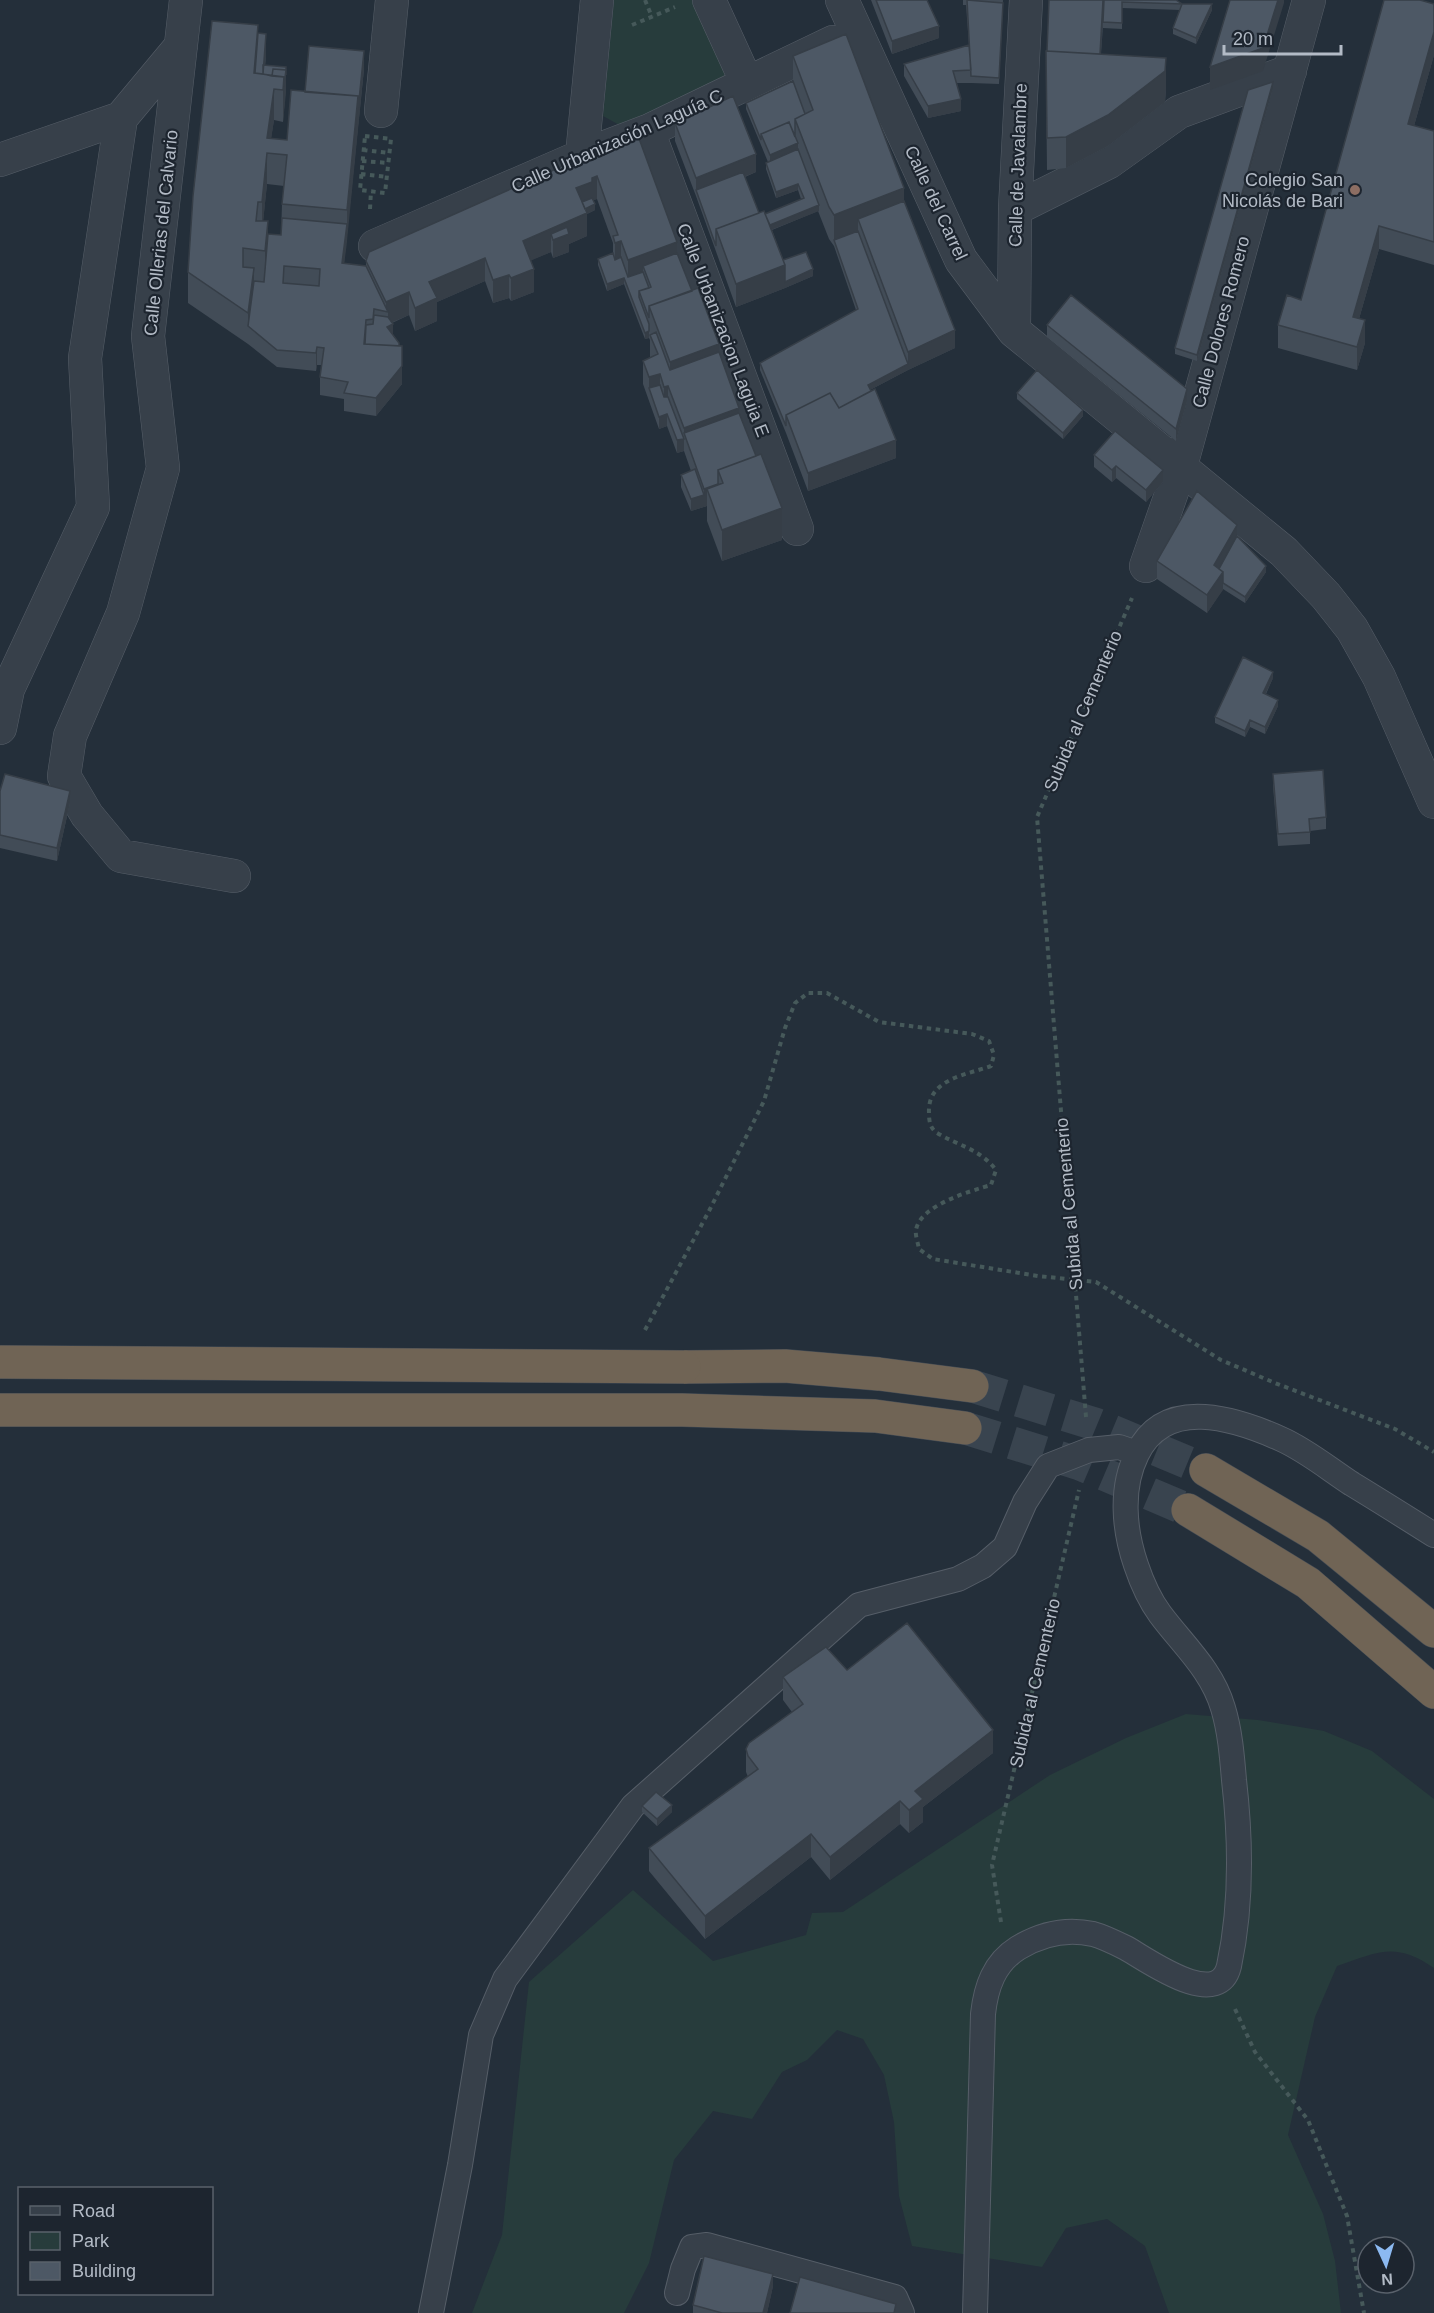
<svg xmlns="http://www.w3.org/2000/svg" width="1434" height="2313" font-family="Arial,sans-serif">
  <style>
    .green { fill: #273c3c }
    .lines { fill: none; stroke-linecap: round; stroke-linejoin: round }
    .highway-tunnel { stroke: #39444f; stroke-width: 33; stroke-dasharray: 33 16; stroke-linecap: butt }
    .lane-casing { stroke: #565e68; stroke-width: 26 }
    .street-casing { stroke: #565e68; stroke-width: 34 }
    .highway-casing { stroke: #434b55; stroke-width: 34 }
    .path { stroke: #46595a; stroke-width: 4; stroke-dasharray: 4.5 4.5; stroke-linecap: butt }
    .lane { stroke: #37404a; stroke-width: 24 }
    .street { stroke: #37404a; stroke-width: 33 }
    .highway { stroke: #706455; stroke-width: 33 }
    .highway-bridge-casing { stroke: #434b55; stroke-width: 34; stroke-linecap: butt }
    .highway-bridge { stroke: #706455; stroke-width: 33 }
    .wall { fill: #424c57; fill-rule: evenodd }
    .shaded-wall { fill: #363e47 }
    .building { fill: #4d5865; stroke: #363e47; stroke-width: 1.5; fill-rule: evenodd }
    .education-dot { fill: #8d6e63; stroke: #1d252f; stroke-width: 2 }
    .labels { text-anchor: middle; stroke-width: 4.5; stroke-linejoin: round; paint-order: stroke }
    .street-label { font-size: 18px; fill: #b3bbc6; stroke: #1d252f }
    .poi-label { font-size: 18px; fill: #b3bbc6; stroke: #1d252f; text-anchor: end }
  </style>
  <rect width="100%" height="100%" fill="#242f3a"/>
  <path class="green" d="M 614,0 L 695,0 L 723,61 L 725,77 L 623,127 L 603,116 Z
    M 1186,1714 L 1258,1720 L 1324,1731 L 1372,1751 L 1434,1799 L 1434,1968 C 1395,1941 1378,1952 1337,1966 L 1315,2017 L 1288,2135 L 1323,2214 L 1335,2261 L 1341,2313 L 1169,2313 L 1145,2246 L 1107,2219 L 1066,2228 L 1042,2267 L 912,2246 L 899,2196 L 894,2122 L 884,2075 L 863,2039 L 837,2030 L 807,2060 L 782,2072 L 752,2119 L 713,2111 L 674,2160 L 649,2263 L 624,2313 L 472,2313 L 502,2235 L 529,1982 L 633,1890 L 713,1961 L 806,1935 L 812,1913 L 843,1912 L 1050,1775 L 1126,1738 Z"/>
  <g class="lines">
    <path class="highway-tunnel" d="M 972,1386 L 1095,1424 L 1206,1470
      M 965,1428 L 1080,1464 L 1188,1510"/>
    <g class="lane-casing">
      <path id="lane" d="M 677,2293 L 683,2269 L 692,2247 L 707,2245 L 895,2297 L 902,2313
        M 431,2313 L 460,2165 L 481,2035 L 505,1979 L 633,1806 L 859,1605 L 958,1579 L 983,1566 L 1005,1547 L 1025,1502 L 1048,1466 L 1089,1450 L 1119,1447 L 1137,1453
        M 975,2313 L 983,2014 C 986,1987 994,1963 1018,1948 C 1041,1934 1066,1928 1093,1934 C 1104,1937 1116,1943 1126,1948 C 1146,1959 1218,2012 1229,1966 C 1242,1905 1241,1841 1234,1780 C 1232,1756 1230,1731 1223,1708 C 1212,1670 1183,1645 1160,1614 C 1149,1599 1142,1583 1136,1565 C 1124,1530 1120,1488 1137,1454 C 1165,1396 1234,1418 1281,1439 C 1306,1450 1329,1469 1352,1484 C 1380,1501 1407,1518 1434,1535"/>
    </g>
    <g class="street-casing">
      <path id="street" d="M 186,0 L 148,336 L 163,468 L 123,613 L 70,736 L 64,776 L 87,815 L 121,856 L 234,876
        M 709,0 L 747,83
        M 842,0 L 961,260 L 1014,331 L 1284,552 L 1326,596 L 1352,629 L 1379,677 L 1434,802
        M 381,111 L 392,0
        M 648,131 L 797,529
        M 582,156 L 597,0
        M 0,160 L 121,118 L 181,46
        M 1015,209 L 1109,162 L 1179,112 L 1290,71
        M 375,246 L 582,156 L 648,131 L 833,42
        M 1014,331 L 1015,209 L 1026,0
        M 1146,566 L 1180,469 L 1309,0
        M 0,728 L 8,689 L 93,507 L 85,358 L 121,118"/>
    </g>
    <g class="highway-casing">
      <path id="highway" d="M 684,1367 L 785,1366 L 879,1374 L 972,1386
        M 0,1410 L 682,1410 L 875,1416 L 965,1428
        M 1206,1470 L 1318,1536 L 1434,1631
        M 1188,1510 L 1308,1583 L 1434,1692"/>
    </g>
    <path class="path" d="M 645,0 L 652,17
      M 632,25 L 675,7
      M 365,136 L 391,139 L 385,193 L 360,190 Z
      M 363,150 L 389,153
      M 362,161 L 389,163
      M 361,174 L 387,177
      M 370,209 L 371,191
      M 645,1330 L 709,1211 L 764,1101 L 785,1028 L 795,1003 L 808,993 L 827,993 L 879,1022 L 972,1034 L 989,1041 L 994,1055 L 991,1066 C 966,1075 927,1079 929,1113 C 929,1121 930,1128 937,1133 C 959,1146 980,1149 996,1170 L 991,1185 C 971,1191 920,1205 916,1230 C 915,1235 918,1243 919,1249 L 933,1259 L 1038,1276 L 1096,1282 L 1221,1360 L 1275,1383 L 1395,1429 L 1434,1452
      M 1086,1417 L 1037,817 L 1132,598
      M 1001,1922 L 992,1865 L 1079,1490
      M 1235,2009 L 1255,2052 L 1308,2120 L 1347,2216 L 1364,2313"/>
    <use href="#lane" class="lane"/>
    <use href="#street" class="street"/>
    <use href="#highway" class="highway"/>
    <g class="highway-bridge-casing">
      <path id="highway-bridge" d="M 0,1362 L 684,1367"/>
    </g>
    <use href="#highway-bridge" class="highway-bridge"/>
  </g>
  <path class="wall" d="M 871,0 L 927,0 L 939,38 L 892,54 Z
    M 963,0 L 1003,0 L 999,84 L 971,83 L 957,83 L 961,111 L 928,118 L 904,76 L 904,64 L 969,45 L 966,5 L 963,5 Z
    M 1049,0 L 1176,0 L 1182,4 L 1212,10 L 1196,44 L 1173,34 L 1173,28 L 1180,10 L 1122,8 L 1122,29 L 1103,28 L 1103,25 L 1101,54 L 1166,89 L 1165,102 L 1108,146 L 1066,168 L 1047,170 L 1046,83 Z
    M 1434,4 L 1434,55 L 1414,126 L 1434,131 L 1434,265 L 1379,249 L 1359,319 L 1365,343 L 1357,370 L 1278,348 L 1278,325 L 1301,300 Z
    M 258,33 L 266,57 L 265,65 L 286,85 L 283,122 L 274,120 L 271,138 L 287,140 L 305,92 L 364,69 L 344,263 L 366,266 L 366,261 L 637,133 L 677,253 L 692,291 L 719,352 L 782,540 L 722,561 L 707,521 L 707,506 L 691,511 L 681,487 L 681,475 L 691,471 L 684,451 L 677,453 L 667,426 L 659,429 L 643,384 L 643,361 L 650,358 L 650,340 L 649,338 L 645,339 L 624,284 L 607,291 L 598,265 L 598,259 L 613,253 L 613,243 L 597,199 L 593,200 L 595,210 L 587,214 L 587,236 L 569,244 L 569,252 L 553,258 L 551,252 L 531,260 L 534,292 L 511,301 L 509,298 L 493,303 L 485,281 L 437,302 L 437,321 L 415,331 L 409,315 L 392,323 L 393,336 L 402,384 L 376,416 L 344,411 L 344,399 L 320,395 L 320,377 L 322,365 L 317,365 L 316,371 L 277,367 L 248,344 L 188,303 L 188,272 ZM 267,184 L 284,186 L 282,204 L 281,235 L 268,234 L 263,221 Z
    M 793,56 L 904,201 L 955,348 L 908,370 L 870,390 L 896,458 L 808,491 L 786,433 L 760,370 L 760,363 L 856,310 L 834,246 L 829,239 L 818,211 L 772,230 L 783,260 L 813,276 L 785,288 L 736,307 L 696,196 L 675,141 L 675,123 L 756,172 L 745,177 L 759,213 L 765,214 L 801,199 L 798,190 L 776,198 L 766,169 L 766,163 L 768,162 L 746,109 L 746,103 L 793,81 Z
    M 1273,88 L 1197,361 L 1175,354 L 1175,348 Z
    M 1047,325 L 1187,401 L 1176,441 L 1047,337 Z
    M 1017,393 L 1083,416 L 1063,439 L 1017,399 Z
    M 1094,455 L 1163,482 L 1146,502 L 1116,478 L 1112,482 L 1094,467 Z
    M 1237,536 L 1266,572 L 1245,603 L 1223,589 L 1207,613 L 1157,579 L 1157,561 Z
    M 1273,678 L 1266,694 L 1278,706 L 1265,734 L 1250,727 L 1245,737 L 1215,723 L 1215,717 Z
    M 1273,774 L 1326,817 L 1326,829 L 1310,831 L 1310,844 L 1278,846 L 1273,786 Z
    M 0,791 L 70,803 L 57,861 L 0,848 Z
    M 847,1670 L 993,1753 L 923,1807 L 923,1822 L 909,1833 L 900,1824 L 830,1880 L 811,1857 L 705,1939 L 649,1871 L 649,1848 L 748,1777 L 746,1772 L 746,1749 L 792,1712 L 783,1700 L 783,1677 Z
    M 642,1806 L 672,1812 L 657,1826 L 642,1812 Z
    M 773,2286 L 767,2313 L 693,2313 L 693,2305 Z"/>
  <path class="shaded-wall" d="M 1103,0 L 1104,0 L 1099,86 L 1099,63 Z
    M 1278,0 L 1284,0 L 1284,3 L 1263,71 L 1210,90 L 1210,67 Z
    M 1212,4 L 1212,10 L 1196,44 L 1196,38 Z
    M 939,26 L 939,38 L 892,54 L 892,41 Z
    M 1434,32 L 1434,55 L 1408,147 L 1408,124 Z
    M 266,34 L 266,57 L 263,88 L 262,82 Z
    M 364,51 L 364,69 L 347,241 L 347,210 L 358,96 Z
    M 1166,58 L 1166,89 L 1165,102 L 1108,146 L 1066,168 L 1066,137 Z
    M 286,67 L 286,93 L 283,122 L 283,90 Z
    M 1273,82 L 1273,88 L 1197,361 L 1197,355 Z
    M 274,89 L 274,120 L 269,153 L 267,138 Z
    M 961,99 L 961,111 L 928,118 L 928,106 Z
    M 798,143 L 798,156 L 770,167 L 770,155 Z
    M 267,153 L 267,184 L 262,233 L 262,202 Z
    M 756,154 L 756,172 L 698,195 L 696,190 L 696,178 Z
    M 597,176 L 597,199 L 592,201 L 579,210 L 576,188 L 592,178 Z
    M 798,184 L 798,190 L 776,198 L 776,192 Z
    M 904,188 L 904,219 L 858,219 L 858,237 L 834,240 L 834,215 Z
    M 595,204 L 595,210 L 587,214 L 587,236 L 569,244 L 569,252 L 553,258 L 553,240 L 551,234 L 551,252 L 523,264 L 523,241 Z
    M 819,205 L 819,211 L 723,249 L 721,244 Z
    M 268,221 L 268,252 L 265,283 L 265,251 Z
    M 347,224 L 347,242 L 342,281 L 342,263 Z
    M 1379,226 L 1379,249 L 1353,340 L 1353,317 Z
    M 621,241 L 621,264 L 615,266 L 615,243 Z
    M 677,242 L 677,265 L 643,266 L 643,278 L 628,283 L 628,260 Z
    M 485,258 L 485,281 L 437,302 L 437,321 L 415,331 L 415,308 L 429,282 Z
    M 785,265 L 813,269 L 813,276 L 785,288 L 736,307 L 736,284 Z
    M 254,268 L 254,299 L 248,326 L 248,344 L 248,313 Z
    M 534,269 L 534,292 L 511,301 L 511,278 Z
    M 509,275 L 509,298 L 493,303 L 493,280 Z
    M 624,278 L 624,284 L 607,291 L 607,284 Z
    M 409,292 L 409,315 L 388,324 L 388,312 L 386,311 L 386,302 Z
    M 1365,320 L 1365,343 L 1357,370 L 1357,347 Z
    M 393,324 L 393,336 L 387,327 Z
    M 955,330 L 955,348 L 908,370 L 868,391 L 868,385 L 908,364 L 908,352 Z
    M 649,331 L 649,338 L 645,339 L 645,333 Z
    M 719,344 L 719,375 L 670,391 L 670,362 Z
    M 402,346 L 402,384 L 376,416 L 376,398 Z
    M 317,347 L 317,365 L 316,371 L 316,353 Z
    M 660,374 L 660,397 L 649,388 L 649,377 Z
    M 668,386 L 668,409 L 664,410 L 664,387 Z
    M 1187,389 L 1187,401 L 1176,441 L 1176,429 Z
    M 739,408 L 739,431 L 684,433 L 684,451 L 677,453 L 677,440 L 684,439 L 684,428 Z
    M 1083,410 L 1083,416 L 1063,439 L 1063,433 Z
    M 667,414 L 667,426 L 659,429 L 659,417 Z
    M 896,440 L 896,458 L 808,491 L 808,473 Z
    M 1116,466 L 1116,478 L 1112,482 L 1112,470 Z
    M 1163,470 L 1163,482 L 1146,502 L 1146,490 Z
    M 718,484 L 718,502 L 707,489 L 707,506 L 691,511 L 691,499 L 704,495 L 704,489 Z
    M 782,508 L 782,540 L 722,561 L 722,530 Z
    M 1237,525 L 1237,542 L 1217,579 L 1214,565 Z
    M 1266,566 L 1266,572 L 1245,603 L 1245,597 Z
    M 1223,572 L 1223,590 L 1207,613 L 1207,595 Z
    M 1273,672 L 1273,678 L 1263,699 L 1263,693 Z
    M 1278,700 L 1278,706 L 1265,734 L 1265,727 Z
    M 1250,720 L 1250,727 L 1245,737 L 1245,731 Z
    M 70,791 L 70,803 L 57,861 L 57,848 Z
    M 993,1730 L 993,1753 L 923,1807 L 923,1822 L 909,1833 L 909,1810 L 915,1791 Z
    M 900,1801 L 900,1824 L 830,1880 L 830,1857 Z
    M 672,1805 L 672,1812 L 657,1826 L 657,1819 Z
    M 811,1834 L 811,1857 L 705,1939 L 705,1916 Z
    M 773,2274 L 773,2286 L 767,2313 L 763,2313 Z"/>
  <path class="building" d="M 876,0 L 927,0 L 939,26 L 892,41 Z
    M 967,0 L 1003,3 L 999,78 L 971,76 Z
    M 1049,0 L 1103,0 L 1100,54 L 1047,51 Z
    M 1104,0 L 1176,0 L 1182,4 L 1122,2 L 1122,23 L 1103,22 Z
    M 1230,0 L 1278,0 L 1263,48 L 1210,67 Z
    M 1384,0 L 1420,0 L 1434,4 L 1434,32 L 1408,124 L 1434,131 L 1434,242 L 1379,226 L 1353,317 L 1365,320 L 1357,347 L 1278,325 L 1287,295 L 1301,300 Z
    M 1182,4 L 1212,4 L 1196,38 L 1173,28 Z
    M 212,21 L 258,25 L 254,73 L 284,77 L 283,90 L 274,89 L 267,138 L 287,140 L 291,90 L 358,96 L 347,210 L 282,204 L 287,155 L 267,153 L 262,202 L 258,202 L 256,221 L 268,221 L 265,251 L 243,248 L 243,267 L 254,268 L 248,313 L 188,272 L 193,196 Z
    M 258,33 L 266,34 L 263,74 L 255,73 Z
    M 846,34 L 904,188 L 834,215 L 829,207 L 795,119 L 813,110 L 793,56 Z
    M 969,45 L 971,70 L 953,71 L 961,99 L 928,106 L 904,64 Z
    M 309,46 L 364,51 L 358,110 L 358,96 L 305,92 Z
    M 1046,51 L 1166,58 L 1165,71 L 1108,115 L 1066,137 L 1047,138 Z
    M 263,65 L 286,67 L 286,75 L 286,70 L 273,69 L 272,76 L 263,74 Z
    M 273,69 L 286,70 L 284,85 L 284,77 L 272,76 Z
    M 793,81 L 805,114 L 795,119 L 795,137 L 789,122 L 761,134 L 761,140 L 746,103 Z
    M 1273,82 L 1197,355 L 1175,348 L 1248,90 Z
    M 733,96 L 756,154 L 696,178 L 675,123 Z
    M 789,122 L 798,143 L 770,155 L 761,134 Z
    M 637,133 L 677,242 L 628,260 L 621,241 L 615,243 L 613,236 L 618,235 L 597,176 L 592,178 L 592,182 L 576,188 L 587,213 L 523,241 L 534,269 L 511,278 L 509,275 L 493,280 L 485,258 L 429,282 L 437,298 L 415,308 L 409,292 L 386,302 L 366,261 L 369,252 Z
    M 798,149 L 819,205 L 770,225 L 765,214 L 804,198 L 798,184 L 776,192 L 766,163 Z
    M 743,172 L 759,213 L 716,229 L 716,246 L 696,190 Z
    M 592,198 L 595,204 L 585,209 L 582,202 Z
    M 904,201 L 955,330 L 908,352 L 858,219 Z
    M 764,211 L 785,265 L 736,284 L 716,229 Z
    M 282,218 L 347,224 L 342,263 L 366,266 L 388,312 L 374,309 L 373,319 L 366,320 L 364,344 L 402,346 L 402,366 L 376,398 L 344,393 L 348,382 L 320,377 L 324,348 L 317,347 L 316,353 L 277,350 L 248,326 L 254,281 L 264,282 L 268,234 L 281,235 ZM 284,266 L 320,269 L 319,286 L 283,283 Z
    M 567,227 L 569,234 L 553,240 L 551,234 Z
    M 858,231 L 908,364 L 868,385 L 871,391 L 839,408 L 830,393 L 786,415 L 786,426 L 760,363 L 858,309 L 834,240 Z
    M 806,252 L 813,269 L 785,282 L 785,265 L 783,260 Z
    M 613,253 L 615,260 L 621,257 L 628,277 L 643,272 L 649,288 L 639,291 L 639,297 L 649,324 L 649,331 L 645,333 L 624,278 L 607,284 L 598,259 Z
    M 677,253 L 692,291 L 649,306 L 649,318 L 639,291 L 651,287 L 643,266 Z
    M 698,288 L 719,344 L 670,362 L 649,306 Z
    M 1071,295 L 1187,389 L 1176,429 L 1047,325 Z
    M 374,315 L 388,317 L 393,324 L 387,327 L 399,343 L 399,346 L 365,344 L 366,325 L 373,324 Z
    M 656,332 L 670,370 L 719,352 L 739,408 L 684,428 L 668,386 L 664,387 L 660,374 L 649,377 L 643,361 L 658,354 L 650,335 Z
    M 1037,370 L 1083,410 L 1063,433 L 1017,393 Z
    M 660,385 L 664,397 L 668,397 L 684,439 L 677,440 L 667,414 L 659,417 L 649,388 Z
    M 875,389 L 896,440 L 808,473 L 786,415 L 830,393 L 839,408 Z
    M 739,413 L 756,456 L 718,470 L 718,484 L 704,489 L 684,433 Z
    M 1115,431 L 1163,470 L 1146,490 L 1116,466 L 1112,470 L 1094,455 Z
    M 761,454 L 782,508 L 722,530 L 707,489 L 723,483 L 718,470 Z
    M 695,469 L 704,495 L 691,499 L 681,475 Z
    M 1197,491 L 1237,525 L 1214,565 L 1223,572 L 1207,595 L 1157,561 Z
    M 1237,536 L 1266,566 L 1245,597 L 1223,583 L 1223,572 L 1219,569 Z
    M 1243,657 L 1273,672 L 1263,693 L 1278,700 L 1265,727 L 1250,720 L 1245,731 L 1215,717 Z
    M 1323,770 L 1326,817 L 1309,819 L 1310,832 L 1278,834 L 1273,774 Z
    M 5,774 L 70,791 L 57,848 L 0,835 L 0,791 Z
    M 907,1623 L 993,1730 L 915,1791 L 923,1799 L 909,1810 L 900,1801 L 830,1857 L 811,1834 L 705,1916 L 649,1848 L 758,1769 L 748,1756 L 746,1749 L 749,1743 L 803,1704 L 783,1677 L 826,1647 L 847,1670 Z
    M 656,1792 L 672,1805 L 657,1819 L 642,1806 Z
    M 704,2256 L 773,2274 L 763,2313 L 722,2313 L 693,2305 Z
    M 800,2277 L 896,2304 L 894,2313 L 790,2313 Z"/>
  <circle class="education-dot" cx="1355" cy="190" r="6"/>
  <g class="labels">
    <g class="street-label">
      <text transform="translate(617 141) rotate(-24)" y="6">Calle Urbanización Laguía C</text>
      <text transform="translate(1018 165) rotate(-88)" y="6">Calle de Javalambre</text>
      <text transform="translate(936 203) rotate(65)" y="6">Calle del Carrel</text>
      <text transform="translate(161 233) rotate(-84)" y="6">Calle Ollerias del Calvario</text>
      <text transform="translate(1221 322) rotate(-75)" y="6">Calle Dolores Romero</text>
      <text transform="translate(723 330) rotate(69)" y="6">Calle Urbanizacion Laguia E</text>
      <text transform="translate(1083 711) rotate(-67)" y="6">Subida al Cementerio</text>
      <text transform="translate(1069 1204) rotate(-95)" y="6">Subida al Cementerio</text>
      <text transform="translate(1035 1683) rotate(-77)" y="6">Subida al Cementerio</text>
    </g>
    <g class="poi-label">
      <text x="1343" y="186">Colegio San<tspan x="1343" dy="21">Nicolás de Bari</tspan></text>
    </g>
  </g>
  <rect x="18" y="2187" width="195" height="108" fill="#1d252f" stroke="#59616b" stroke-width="1.5"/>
  <rect x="30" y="2206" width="30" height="9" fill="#37404a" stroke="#59616b" stroke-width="1.5"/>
  <text x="72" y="2217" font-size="18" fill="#b3bbc6">Road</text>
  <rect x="30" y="2232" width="30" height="18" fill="#273c3c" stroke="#59616b" stroke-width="1.5"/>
  <text x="72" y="2247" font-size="18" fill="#b3bbc6">Park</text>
  <rect x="30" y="2262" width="30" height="18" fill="#4d5865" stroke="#59616b" stroke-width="1.5"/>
  <text x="72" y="2277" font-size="18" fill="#b3bbc6">Building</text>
  <g transform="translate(1386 2265) rotate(176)"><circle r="28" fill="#1d252f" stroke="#59616b" stroke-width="1.5"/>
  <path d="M0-4.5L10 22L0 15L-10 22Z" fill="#8cb9f1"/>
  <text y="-9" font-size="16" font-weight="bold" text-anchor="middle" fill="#b3bbc6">N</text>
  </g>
  <path d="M1224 45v9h117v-9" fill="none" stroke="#b3bbc6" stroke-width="3"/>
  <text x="1233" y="45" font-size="18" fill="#b3bbc6" stroke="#1d252f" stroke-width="4.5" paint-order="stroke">20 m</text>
</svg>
